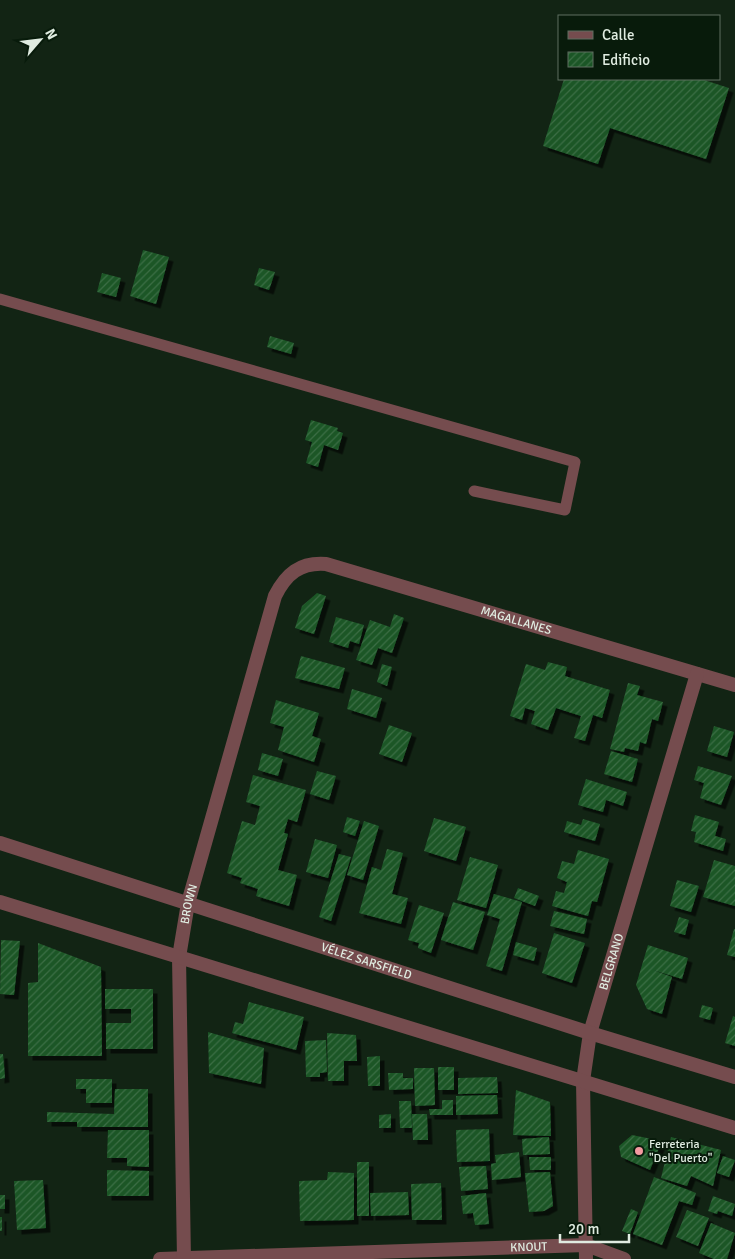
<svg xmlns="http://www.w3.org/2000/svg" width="735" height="1259" font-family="Signika,sans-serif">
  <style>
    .building { fill: url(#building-hatch); filter: url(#shadow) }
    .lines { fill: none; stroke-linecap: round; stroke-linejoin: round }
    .service { stroke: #754c4e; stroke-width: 11 }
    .minor { stroke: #754c4e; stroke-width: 14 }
    .tertiary { stroke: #754c4e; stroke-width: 14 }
    .poi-dot { fill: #f49aa0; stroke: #081b0b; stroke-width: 2 }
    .labels { text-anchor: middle; stroke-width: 4; stroke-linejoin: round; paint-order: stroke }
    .street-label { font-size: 12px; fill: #e0ece1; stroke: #081b0b }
    .poi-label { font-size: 12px; fill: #e0ece1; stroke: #081b0b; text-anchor: start }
  </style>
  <defs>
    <pattern id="building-hatch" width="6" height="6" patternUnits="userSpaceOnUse" patternTransform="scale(1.25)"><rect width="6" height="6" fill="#1b5626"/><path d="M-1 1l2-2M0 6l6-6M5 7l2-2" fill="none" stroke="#3c6e45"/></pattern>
    <filter id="shadow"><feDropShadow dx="4.5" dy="4.5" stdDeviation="0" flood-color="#0009"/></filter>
  </defs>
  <rect width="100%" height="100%" fill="#122414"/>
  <path class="building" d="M 564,79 L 701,79 L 729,88 L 706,159 L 610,128 L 598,164 L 543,146 Z
    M 143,250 L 169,257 L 156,304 L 130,296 Z
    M 259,268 L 275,272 L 269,290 L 254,285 Z
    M 102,273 L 121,278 L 116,297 L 97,292 Z
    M 270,336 L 294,343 L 291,354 L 267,347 Z
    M 311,420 L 338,428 L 337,431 L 343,433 L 338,450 L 324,445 L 318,467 L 306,463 L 312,442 L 305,440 Z
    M 317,593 L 326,596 L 314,634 L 295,628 L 302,606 Z
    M 394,614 L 404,618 L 392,653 L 378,648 L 372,665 L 356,660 L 370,620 L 390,627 Z
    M 336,617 L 364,625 L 359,644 L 350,641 L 348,648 L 329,642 Z
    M 301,656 L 345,668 L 339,689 L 295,678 Z
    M 548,662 L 567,667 L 565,676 L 610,690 L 602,718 L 593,715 L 585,741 L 574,738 L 581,716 L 556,708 L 548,730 L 531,724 L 535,711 L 525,708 L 522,720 L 510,716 L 526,664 L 545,670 Z
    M 382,664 L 392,667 L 387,686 L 377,682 Z
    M 628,683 L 640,686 L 637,695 L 663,702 L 658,721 L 652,719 L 646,744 L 640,742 L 638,751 L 625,748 L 624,752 L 610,749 Z
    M 352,689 L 382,698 L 376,718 L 347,709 Z
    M 276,700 L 319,713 L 312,736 L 321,739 L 314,762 L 278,750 L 284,727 L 270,723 Z
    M 389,725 L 412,733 L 402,762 L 379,754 Z
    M 714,726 L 734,732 L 727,757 L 707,751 Z
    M 611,751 L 638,759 L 632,782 L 604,774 Z
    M 262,753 L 283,759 L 278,776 L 258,770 Z
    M 698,766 L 732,776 L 721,805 L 700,798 L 704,783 L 694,780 Z
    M 317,771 L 336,776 L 329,800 L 310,794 Z
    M 253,775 L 306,790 L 297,822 L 288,819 L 284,833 L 288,834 L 278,870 L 297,875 L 289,906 L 256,896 L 258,889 L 240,883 L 242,878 L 227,873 L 242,821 L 255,825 L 260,806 L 246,802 Z
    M 586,779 L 627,792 L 623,806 L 606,800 L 603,812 L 578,805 Z
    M 695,815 L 719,822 L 715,836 L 726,839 L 723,851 L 694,842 L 696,832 L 691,831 Z
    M 347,817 L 360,821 L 355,836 L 343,832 Z
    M 434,818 L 466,827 L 456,861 L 424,851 Z
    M 583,819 L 600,824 L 595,841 L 564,832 L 567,821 L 581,825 Z
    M 364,821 L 379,826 L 363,880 L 347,875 Z
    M 315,839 L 337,845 L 328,878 L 306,872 Z
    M 387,849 L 403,853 L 392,894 L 408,898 L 401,924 L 359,913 L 372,867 L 381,870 Z
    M 578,850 L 609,859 L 597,902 L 592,901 L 588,916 L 552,906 L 556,891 L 564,893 L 567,882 L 557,878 L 562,861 L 574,864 Z
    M 339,854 L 351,857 L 331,921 L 319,917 Z
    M 470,857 L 498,865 L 486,908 L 457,900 Z
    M 714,860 L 735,866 L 735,906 L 703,897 Z
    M 677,880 L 699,886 L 691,912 L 670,906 Z
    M 518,888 L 539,896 L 535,906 L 514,898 Z
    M 494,894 L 522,902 L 502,971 L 486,966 L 500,919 L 487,915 Z
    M 453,902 L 485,912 L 473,950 L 441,940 Z
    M 419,905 L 444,913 L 431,953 L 418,948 L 419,943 L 408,940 Z
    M 554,911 L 587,919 L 584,934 L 550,926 Z
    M 679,917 L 689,920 L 685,935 L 674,932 Z
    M 734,929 L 735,929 L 735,957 L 727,955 Z
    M 554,933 L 585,943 L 572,983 L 542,973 Z
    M 1,940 L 20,941 L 14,995 L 0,994 Z
    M 516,942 L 537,948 L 534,961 L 513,955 Z
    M 38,943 L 101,967 L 102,1056 L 28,1056 L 28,983 L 38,982 Z
    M 648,945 L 688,958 L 682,979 L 653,970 L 672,977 L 662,1014 L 647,1009 L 636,985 Z
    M 105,989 L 153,989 L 153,1049 L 106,1049 L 106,1023 L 131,1023 L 131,1009 L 105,1009 Z
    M 249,1002 L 304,1017 L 296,1050 L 232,1033 L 235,1022 L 243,1024 Z
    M 702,1005 L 713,1008 L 710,1020 L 699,1017 Z
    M 733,1016 L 735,1017 L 735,1046 L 725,1043 Z
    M 208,1032 L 264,1048 L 261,1084 L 209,1073 Z
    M 327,1033 L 356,1035 L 357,1061 L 344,1061 L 344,1081 L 328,1081 Z
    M 326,1040 L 327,1072 L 320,1073 L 320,1077 L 306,1077 L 305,1041 Z
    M 0,1054 L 3,1054 L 5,1078 L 0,1079 Z
    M 380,1056 L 380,1086 L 368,1086 L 367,1057 Z
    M 438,1067 L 454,1067 L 454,1090 L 438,1090 Z
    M 414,1068 L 434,1068 L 435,1105 L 415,1106 Z
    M 388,1073 L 403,1073 L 403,1078 L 413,1078 L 413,1089 L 389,1090 Z
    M 497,1077 L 498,1093 L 458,1094 L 458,1078 Z
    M 76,1079 L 112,1079 L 112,1103 L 86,1103 L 86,1089 L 76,1089 Z
    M 115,1089 L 148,1089 L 148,1127 L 77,1127 L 77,1122 L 47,1122 L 47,1112 L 114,1114 Z
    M 516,1090 L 550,1102 L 551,1136 L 513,1135 Z
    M 497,1095 L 498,1114 L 456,1115 L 456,1096 Z
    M 442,1100 L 453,1100 L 453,1115 L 430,1115 L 429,1109 L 442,1109 Z
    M 399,1101 L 411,1101 L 412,1128 L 400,1128 Z
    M 391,1114 L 391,1128 L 379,1128 L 379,1115 Z
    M 412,1114 L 427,1114 L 428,1140 L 413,1140 Z
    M 489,1129 L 490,1161 L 457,1162 L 456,1130 Z
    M 108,1130 L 149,1130 L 149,1167 L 127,1166 L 127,1158 L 107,1158 Z
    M 632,1135 L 662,1141 L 650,1170 L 621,1157 L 619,1146 Z
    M 549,1137 L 550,1154 L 523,1155 L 522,1139 Z
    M 671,1137 L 721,1150 L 713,1186 L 691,1176 L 687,1186 L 661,1178 Z
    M 519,1152 L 521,1177 L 492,1180 L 491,1164 L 496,1163 L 495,1155 Z
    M 723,1156 L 735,1160 L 729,1177 L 717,1173 Z
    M 529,1157 L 551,1157 L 551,1170 L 530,1170 Z
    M 357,1162 L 369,1162 L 369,1216 L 357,1216 Z
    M 486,1166 L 488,1189 L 461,1191 L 459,1167 Z
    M 107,1170 L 149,1171 L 149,1196 L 107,1196 Z
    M 328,1172 L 354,1173 L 354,1220 L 300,1221 L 299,1181 L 327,1180 Z
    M 550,1172 L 553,1206 L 544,1211 L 529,1212 L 525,1173 Z
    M 654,1177 L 696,1193 L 692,1205 L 679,1201 L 662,1245 L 633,1234 Z
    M 43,1180 L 46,1228 L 17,1230 L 14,1181 Z
    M 441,1183 L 442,1220 L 412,1220 L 411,1184 Z
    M 408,1192 L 409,1215 L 371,1216 L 370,1193 Z
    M 486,1193 L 489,1224 L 475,1225 L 473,1213 L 463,1214 L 461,1196 Z
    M 0,1195 L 5,1195 L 5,1209 L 0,1209 Z
    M 713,1196 L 735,1204 L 732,1216 L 718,1211 L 717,1214 L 708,1211 Z
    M 631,1209 L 638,1212 L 630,1234 L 622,1231 Z
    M 687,1210 L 709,1218 L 698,1246 L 676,1237 Z
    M 0,1217 L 2,1217 L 2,1231 L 0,1231 Z
    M 711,1223 L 735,1233 L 727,1259 L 714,1259 L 699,1253 Z"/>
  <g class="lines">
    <path class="service" d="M 0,299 L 575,462 L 565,510 L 474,491"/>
    <g class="minor">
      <path id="s1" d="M 160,1259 L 586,1245 L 624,1259"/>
      <path id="s2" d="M 184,1259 L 179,957 L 188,903 L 275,596 C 286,574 300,562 326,564 L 735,685"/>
      <path id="s3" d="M 586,1259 L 583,1081 L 590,1033 L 697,674"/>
    </g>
    <g class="tertiary">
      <path id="s4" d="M 0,843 L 590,1033 L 735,1077"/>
      <path d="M 0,902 L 735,1128"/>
    </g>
  </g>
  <circle class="poi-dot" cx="639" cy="1151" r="5"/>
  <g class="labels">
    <g class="street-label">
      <text dy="4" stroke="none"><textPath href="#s2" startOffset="939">MAGALLANES</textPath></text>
      <text dy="4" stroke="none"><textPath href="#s2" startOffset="356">BROWN</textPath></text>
      <text dy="4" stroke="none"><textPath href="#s4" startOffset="385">VÉLEZ SARSFIELD</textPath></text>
      <text dy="4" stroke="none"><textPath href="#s3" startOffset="301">BELGRANO</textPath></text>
      <text dy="4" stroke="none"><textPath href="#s1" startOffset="369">KNOUT</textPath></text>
    </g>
    <g class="poi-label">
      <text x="649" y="1148">Ferreteria<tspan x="649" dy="14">"Del Puerto"</tspan></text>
    </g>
  </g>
  <rect x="558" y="15" width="162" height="65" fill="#081b0b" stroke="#5e6f61"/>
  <rect x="568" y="31" width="25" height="8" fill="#754c4e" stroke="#5e6f61"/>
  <text x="602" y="40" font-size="15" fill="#e0ece1">Calle</text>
  <rect x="568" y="52" width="25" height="15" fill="url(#building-hatch)" stroke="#5e6f61"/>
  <text x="602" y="65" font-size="15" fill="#e0ece1">Edificio</text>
  <g transform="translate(40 40) rotate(62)" stroke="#081b0b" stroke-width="4" paint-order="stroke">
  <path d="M0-4L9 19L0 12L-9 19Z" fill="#e0ece1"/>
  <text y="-8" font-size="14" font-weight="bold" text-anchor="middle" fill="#e0ece1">N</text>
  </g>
  <path d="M560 1234v8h69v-8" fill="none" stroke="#e0ece1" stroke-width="2.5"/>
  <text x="568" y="1234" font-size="15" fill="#e0ece1" stroke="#081b0b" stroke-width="4" paint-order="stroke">20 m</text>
</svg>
